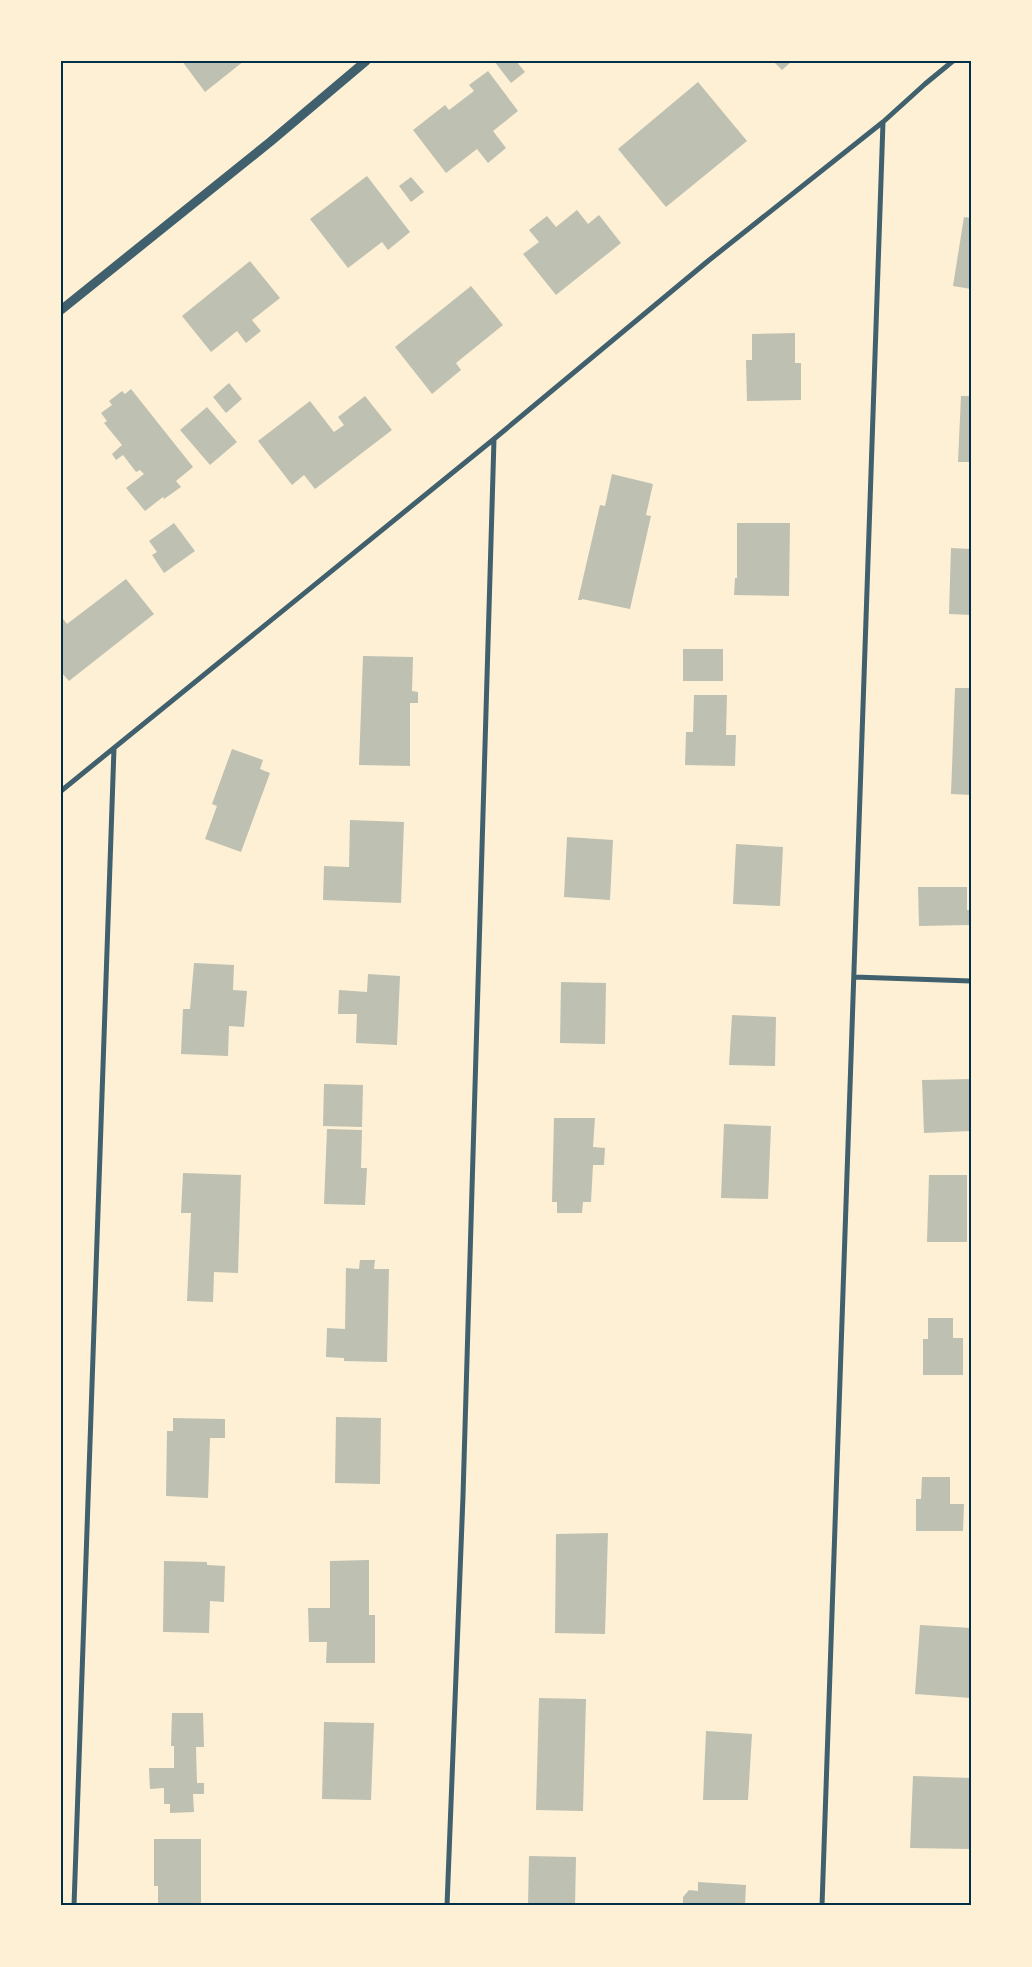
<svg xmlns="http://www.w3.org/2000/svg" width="1032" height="1967" font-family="Figtree,sans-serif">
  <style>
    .building { fill: #bec0b2 }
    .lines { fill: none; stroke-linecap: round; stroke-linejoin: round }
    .minor { stroke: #3f606c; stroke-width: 5 }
    .tertiary { stroke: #3f606c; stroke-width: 9 }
    .neatline { fill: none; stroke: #003049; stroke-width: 2 }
  </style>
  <rect width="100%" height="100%" fill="#fdf0d5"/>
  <path class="building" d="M 182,61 L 244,61 L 205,92 Z
    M 494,61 L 516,61 L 525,72 L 511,83 Z
    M 773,61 L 792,61 L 782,70 Z
    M 488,71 L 518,111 L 493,131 L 506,148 L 488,163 L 477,149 L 446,173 L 413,130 L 445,105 L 449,110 L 474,91 L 469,85 Z
    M 698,82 L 747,141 L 666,207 L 618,149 Z
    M 367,176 L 410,232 L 388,250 L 382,242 L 348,268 L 310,219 Z
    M 411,177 L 424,192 L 411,202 L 399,186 Z
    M 577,210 L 588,224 L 599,215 L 621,243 L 556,295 L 523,254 L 539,242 L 529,230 L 547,216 L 556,227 Z
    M 964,217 L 971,218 L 971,289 L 953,286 Z
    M 250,261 L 280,298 L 252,320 L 261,331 L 246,343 L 237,331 L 211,352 L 182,316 Z
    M 471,286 L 503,325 L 456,363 L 461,370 L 432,394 L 395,347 Z
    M 795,333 L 795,363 L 801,363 L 801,400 L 747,401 L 746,360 L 752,360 L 752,334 Z
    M 229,383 L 242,399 L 226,413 L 213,397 Z
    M 131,389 L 193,467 L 176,481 L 181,487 L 164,499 L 163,497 L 145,511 L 126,488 L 144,474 L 140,470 L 136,472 L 123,455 L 116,460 L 112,454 L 122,445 L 104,423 L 107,421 L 101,413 L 112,405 L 109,401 L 122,391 L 125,394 Z
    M 365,396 L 392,430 L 315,489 L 304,475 L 292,485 L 258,441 L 310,401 L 334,432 L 344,425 L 338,417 Z
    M 961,396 L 971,396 L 971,462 L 958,462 Z
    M 207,407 L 237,442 L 210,465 L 180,430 Z
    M 612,474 L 653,484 L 646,515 L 651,516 L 630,609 L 582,599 L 582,600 L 578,600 L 600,505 L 605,506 Z
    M 174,523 L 195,551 L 164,573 L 152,555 L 157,552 L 149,541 Z
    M 737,523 L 790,523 L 789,596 L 734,595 L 735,578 L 737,578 Z
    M 951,548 L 971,549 L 971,615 L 949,614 Z
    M 126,579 L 154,614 L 69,681 L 61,672 L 61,621 L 63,619 L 67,624 Z
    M 683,649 L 723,649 L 723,681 L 683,681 Z
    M 363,656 L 413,657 L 412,691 L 418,692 L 418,703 L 410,703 L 410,766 L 359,765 Z
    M 955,688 L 971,688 L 971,795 L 951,794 Z
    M 694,695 L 727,695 L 726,735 L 736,735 L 735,766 L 685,765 L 686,732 L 693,732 Z
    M 232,749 L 263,760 L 260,769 L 270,773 L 241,852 L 205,839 L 217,806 L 212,804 Z
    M 350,820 L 404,822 L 401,903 L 323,900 L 324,866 L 349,867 Z
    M 567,837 L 613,840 L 610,900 L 564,897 Z
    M 736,844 L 783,847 L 780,906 L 733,904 Z
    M 918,887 L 967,887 L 967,910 L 971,910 L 971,925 L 919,926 Z
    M 194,963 L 234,965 L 233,990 L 247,991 L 244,1027 L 229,1026 L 228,1056 L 181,1054 L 183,1009 L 190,1009 Z
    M 368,974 L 400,976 L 397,1045 L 356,1043 L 357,1014 L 338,1014 L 339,990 L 367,992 Z
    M 561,982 L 606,983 L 605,1044 L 560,1043 Z
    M 732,1015 L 776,1017 L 775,1066 L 729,1065 Z
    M 971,1079 L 971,1131 L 924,1133 L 922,1080 Z
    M 324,1084 L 363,1085 L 362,1127 L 323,1126 Z
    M 554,1118 L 595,1118 L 593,1147 L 605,1148 L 604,1165 L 593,1165 L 591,1202 L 583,1202 L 582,1213 L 557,1213 L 557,1202 L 552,1202 Z
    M 724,1124 L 771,1126 L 768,1199 L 721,1198 Z
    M 327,1129 L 362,1130 L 361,1168 L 367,1168 L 365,1205 L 324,1204 Z
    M 183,1173 L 241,1175 L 238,1273 L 214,1272 L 213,1302 L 187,1301 L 191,1213 L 181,1213 Z
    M 929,1175 L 967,1175 L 967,1242 L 927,1242 Z
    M 360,1260 L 375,1260 L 374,1269 L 389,1269 L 387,1362 L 344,1361 L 344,1358 L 326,1357 L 327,1328 L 345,1329 L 346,1268 L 359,1269 Z
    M 928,1318 L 953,1318 L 953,1338 L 963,1338 L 963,1375 L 923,1375 L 923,1339 L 928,1339 Z
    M 336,1417 L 381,1418 L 380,1484 L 335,1483 Z
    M 173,1418 L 225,1419 L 225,1438 L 210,1438 L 208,1498 L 166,1496 L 167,1431 L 173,1431 Z
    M 922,1477 L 950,1477 L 950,1504 L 964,1504 L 963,1531 L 916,1531 L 916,1499 L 921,1499 Z
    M 608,1533 L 605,1634 L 555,1633 L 556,1534 Z
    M 369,1560 L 369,1615 L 375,1615 L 375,1663 L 326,1663 L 327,1642 L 309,1642 L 308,1608 L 330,1608 L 330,1561 Z
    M 164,1561 L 207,1562 L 207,1565 L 225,1566 L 224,1602 L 210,1601 L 209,1633 L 163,1632 Z
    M 920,1625 L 971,1628 L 971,1698 L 915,1694 Z
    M 539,1698 L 586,1699 L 583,1811 L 536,1810 Z
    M 172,1713 L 203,1713 L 204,1747 L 196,1747 L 197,1783 L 204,1783 L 204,1794 L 193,1794 L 194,1812 L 170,1813 L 170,1804 L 164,1804 L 164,1788 L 150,1789 L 149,1768 L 174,1768 L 174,1746 L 171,1746 Z
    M 324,1722 L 374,1723 L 371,1800 L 322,1799 Z
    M 706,1731 L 752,1734 L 748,1800 L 703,1800 Z
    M 913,1776 L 971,1778 L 970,1849 L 910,1848 Z
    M 154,1839 L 201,1839 L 201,1906 L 158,1906 L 158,1886 L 154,1886 Z
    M 529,1856 L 576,1857 L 575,1906 L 528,1906 Z
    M 698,1882 L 746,1885 L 745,1906 L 683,1906 L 683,1897 L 689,1890 L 698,1891 Z"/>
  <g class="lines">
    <path class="minor" d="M 61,791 L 494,439 L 708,261 L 883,122 L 925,84 L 953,61
      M 854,977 L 971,981
      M 74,1906 L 114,748
      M 447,1906 L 463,1496 L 494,439
      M 822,1906 L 883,122"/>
    <path class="tertiary" d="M 61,310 L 270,142 L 366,61"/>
  </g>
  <rect width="1032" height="1967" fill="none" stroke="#fdf0d5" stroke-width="125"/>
  <rect x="62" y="62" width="908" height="1842" class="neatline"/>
</svg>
